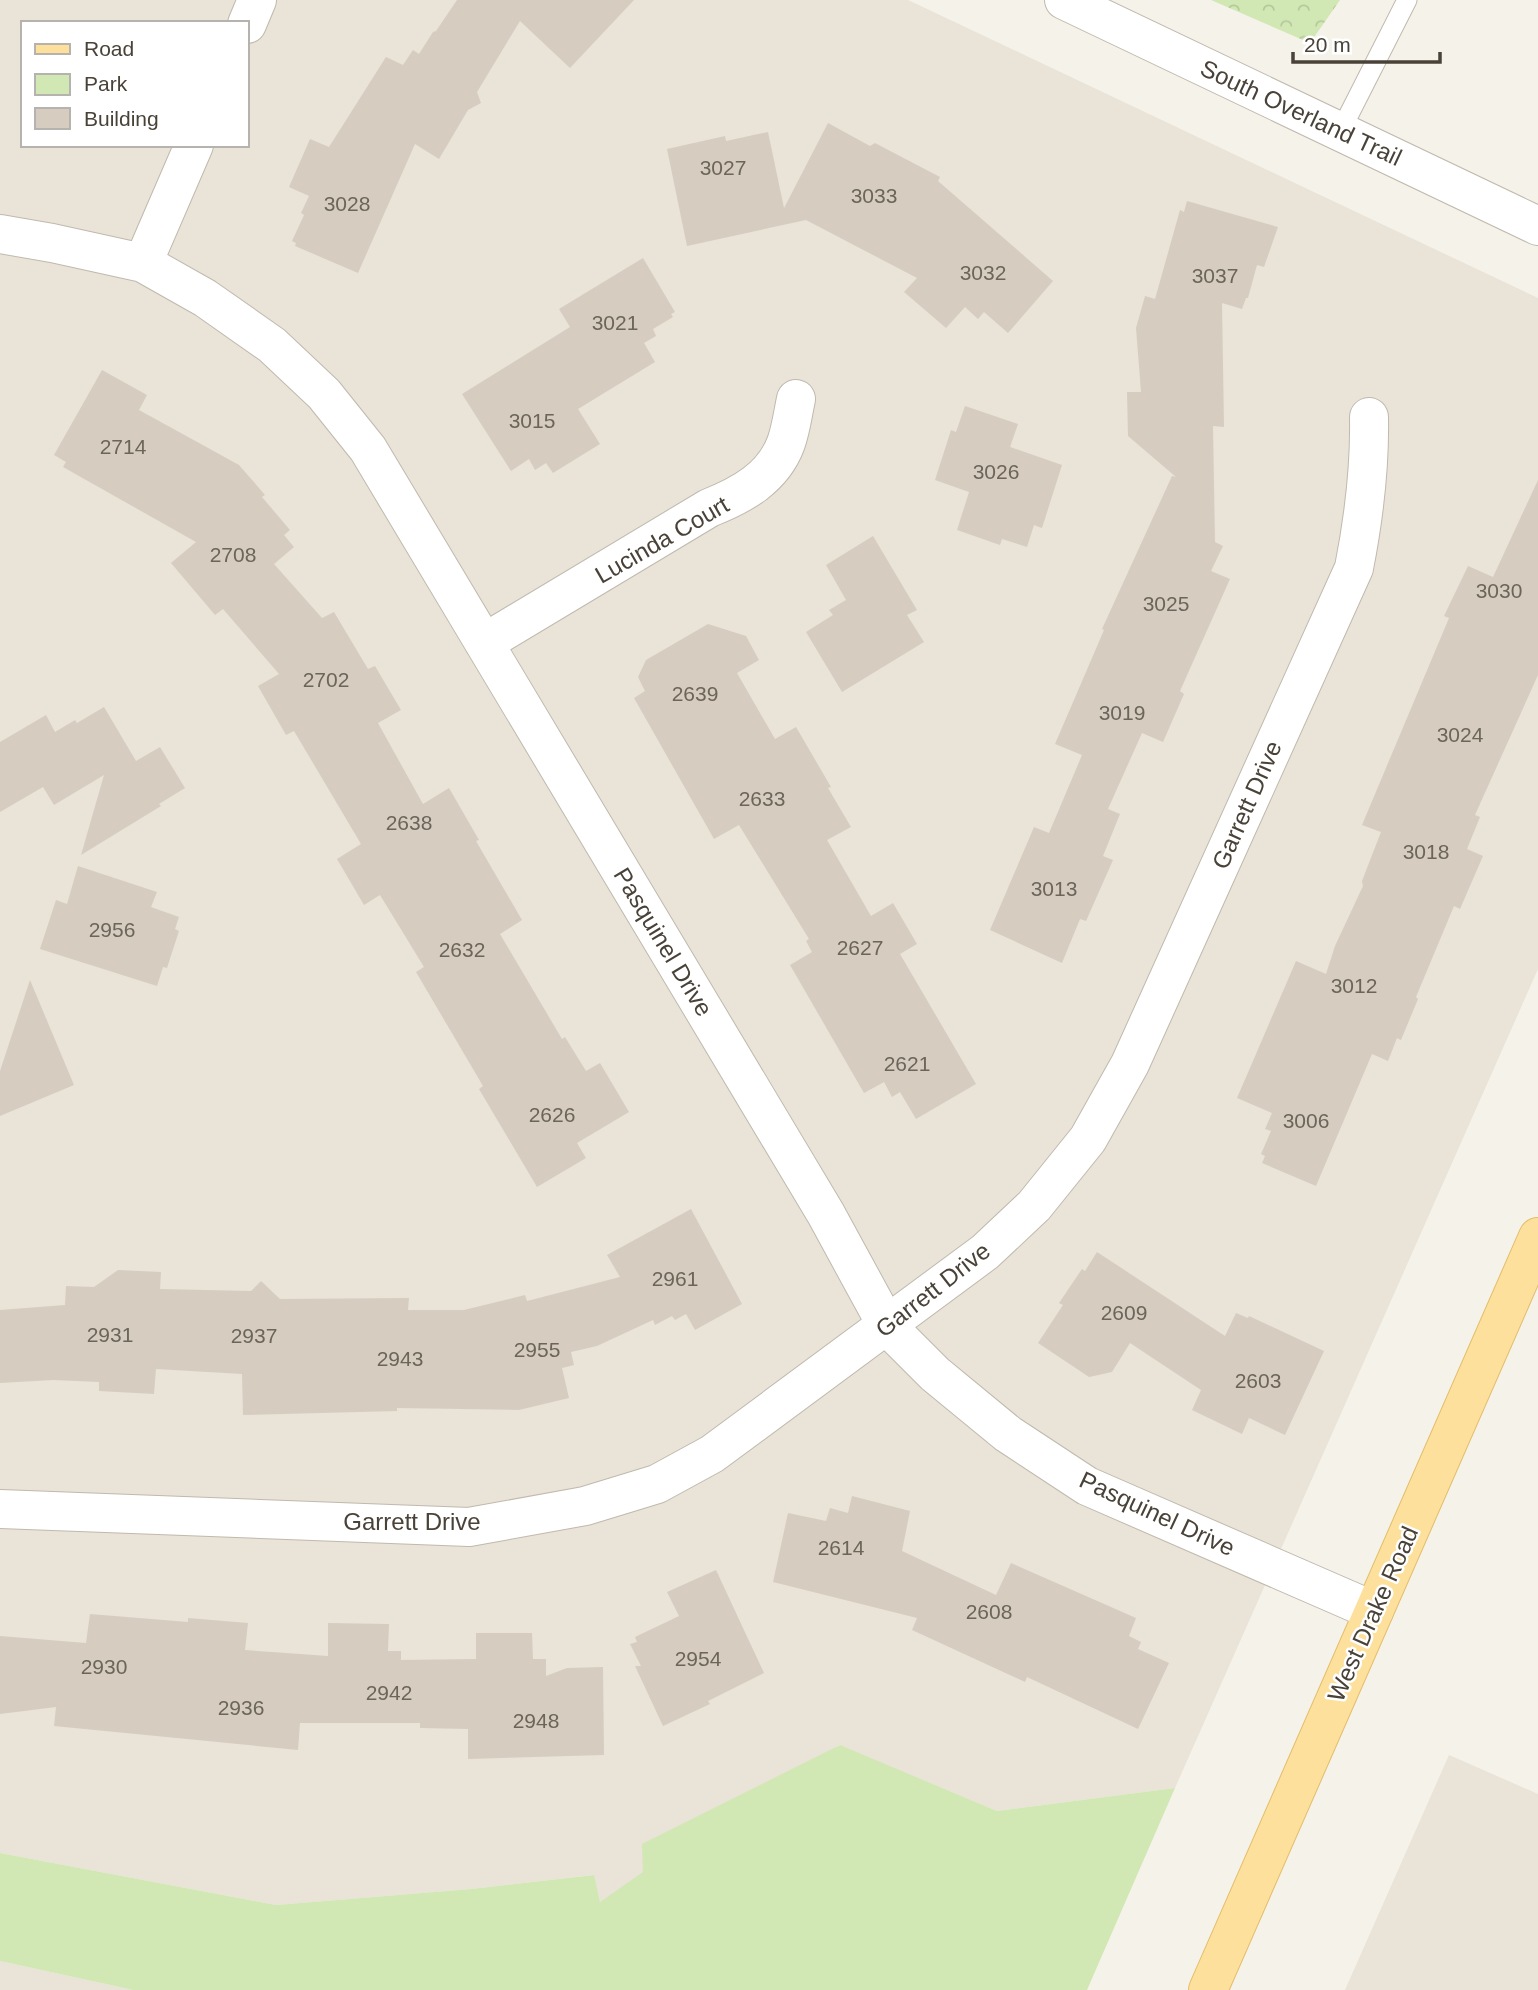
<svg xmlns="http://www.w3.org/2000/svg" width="1538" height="1990" font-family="Helvetica,sans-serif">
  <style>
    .residential { fill: #e9e3d8; fill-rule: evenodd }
    .green { fill: #d1e8b4 }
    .park { fill: url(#park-crowns) }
    .building { fill: #d6cdc0 }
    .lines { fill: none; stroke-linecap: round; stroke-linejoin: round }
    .lane-casing { stroke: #c0b9ad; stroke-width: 21 }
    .street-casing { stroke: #c0b9ad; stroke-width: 40 }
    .primary-casing { stroke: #e3bd6a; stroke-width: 40 }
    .lane { stroke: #fff; stroke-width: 19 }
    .street { stroke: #fff; stroke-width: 38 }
    .primary { stroke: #fde09c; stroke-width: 38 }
    .labels { text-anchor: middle; stroke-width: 5; stroke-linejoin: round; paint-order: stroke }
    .number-label { font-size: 21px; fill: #6c655a }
    .street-label { font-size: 24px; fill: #494238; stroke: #fff }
  </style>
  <defs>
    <pattern id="park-crowns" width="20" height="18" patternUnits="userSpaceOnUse" patternTransform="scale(1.75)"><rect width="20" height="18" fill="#d1e8b4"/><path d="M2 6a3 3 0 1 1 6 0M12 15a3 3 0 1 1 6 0" fill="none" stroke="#b5c89c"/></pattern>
  </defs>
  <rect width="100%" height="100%" fill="#f5f2ea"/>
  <path class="residential" d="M 0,0 L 908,0 L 1538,298 L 1538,969 L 1175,1788 L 997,1811 L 839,1745 L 600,1902 L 593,1875 L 471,1889 L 276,1905 L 0,1853 ZM 23,23 L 247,23 L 247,145 L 23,145 Z
    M 1449,1755 L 1538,1794 L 1538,1990 L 1345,1990 Z
    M 0,1961 L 133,1990 L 0,1990 Z"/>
  <path class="green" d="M 840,1745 L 997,1811 L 1175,1788 L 1087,1990 L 133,1990 L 0,1961 L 0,1853 L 276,1905 L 471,1889 L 594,1875 L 600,1902 L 643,1872 L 642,1844 Z"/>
  <path class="park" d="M 1211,0 L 1340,0 L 1310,43 Z"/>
  <path class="building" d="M 457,0 L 634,0 L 570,68 L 520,21 L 477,92 L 481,103 L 468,110 L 439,159 L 415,144 L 358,273 L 295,246 L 296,243 L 292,241 L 304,215 L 301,213 L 309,196 L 289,187 L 310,139 L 329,147 L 386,57 L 403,65 L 413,50 L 419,54 L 433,32 L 436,31 Z
    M 828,123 L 870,146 L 875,143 L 940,177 L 938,181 L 1053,281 L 1008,333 L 984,312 L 978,319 L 965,307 L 946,328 L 904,292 L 917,278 L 806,220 L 687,246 L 667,149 L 725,136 L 726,141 L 768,132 L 784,208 Z
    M 1187,201 L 1278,227 L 1264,267 L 1257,265 L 1248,298 L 1246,298 L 1242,309 L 1222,303 L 1224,427 L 1213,426 L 1215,542 L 1223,546 L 1211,571 L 1230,579 L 1180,691 L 1184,694 L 1163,742 L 1142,733 L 1108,809 L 1120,814 L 1103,856 L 1113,860 L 1086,921 L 1080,919 L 1062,963 L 990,930 L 1034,827 L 1049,833 L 1082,755 L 1055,744 L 1104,630 L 1102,629 L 1172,476 L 1176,477 L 1128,436 L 1127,392 L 1141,392 L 1136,328 L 1145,296 L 1155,299 L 1180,210 L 1184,212 Z
    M 643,258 L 675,312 L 671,314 L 673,317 L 653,329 L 656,336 L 644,343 L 655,362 L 578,409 L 600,444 L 553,473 L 546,463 L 535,470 L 529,459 L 511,471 L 462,394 L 570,327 L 559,309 Z
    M 102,370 L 147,395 L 139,410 L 239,465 L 265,495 L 262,497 L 290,530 L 284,535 L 294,547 L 274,564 L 322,618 L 334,612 L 368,669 L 375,666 L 401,710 L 378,723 L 423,804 L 449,788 L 479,840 L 476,841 L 522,920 L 500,934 L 562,1039 L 565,1037 L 586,1071 L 600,1063 L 629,1112 L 577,1143 L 586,1158 L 537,1187 L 479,1089 L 483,1086 L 416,972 L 424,967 L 380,895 L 364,905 L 337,859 L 361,844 L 294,731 L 286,735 L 258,686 L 279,674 L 223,609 L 215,615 L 171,563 L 196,542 L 63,467 L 66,462 L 54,455 Z
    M 965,406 L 1018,424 L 1010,447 L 1062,465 L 1042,528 L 1034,525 L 1027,547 L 1002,539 L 1000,545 L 957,530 L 969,492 L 935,480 L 951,430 L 956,432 Z
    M 1538,480 L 1538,675 L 1475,815 L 1480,817 L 1467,849 L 1483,856 L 1460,909 L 1454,906 L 1416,997 L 1418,999 L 1401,1040 L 1397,1038 L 1388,1061 L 1372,1054 L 1316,1186 L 1262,1163 L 1265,1156 L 1261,1154 L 1271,1131 L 1265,1129 L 1272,1113 L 1237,1098 L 1296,961 L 1326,974 L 1335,946 L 1363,886 L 1362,881 L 1381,832 L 1362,825 L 1449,618 L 1444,616 L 1468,566 L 1493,577 Z
    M 873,536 L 917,610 L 907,615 L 924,642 L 842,692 L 806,632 L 833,615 L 829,610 L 846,600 L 826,565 Z
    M 708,624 L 746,636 L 759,660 L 737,673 L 775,739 L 796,727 L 831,787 L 828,788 L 851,827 L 827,840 L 871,916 L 893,903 L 917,944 L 900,954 L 976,1084 L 916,1119 L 900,1092 L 892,1097 L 884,1082 L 864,1093 L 790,965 L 812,952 L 806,941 L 809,939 L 739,825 L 714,839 L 634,698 L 645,691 L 638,677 L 646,660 Z
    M 104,707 L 136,761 L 160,747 L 185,788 L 159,804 L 161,806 L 81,855 L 104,775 L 54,805 L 43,787 L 0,812 L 0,742 L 46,715 L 55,732 L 75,720 L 77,723 Z
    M 78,866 L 157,892 L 151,907 L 179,917 L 175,929 L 179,931 L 167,968 L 163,967 L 157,986 L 40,949 L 56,900 L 67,904 Z
    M 30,980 L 74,1085 L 0,1116 L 0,1071 Z
    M 691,1209 L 742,1304 L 695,1330 L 686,1314 L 675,1320 L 672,1316 L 655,1325 L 653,1320 L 597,1346 L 571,1352 L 574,1365 L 562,1368 L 569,1398 L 519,1410 L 397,1408 L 397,1411 L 243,1415 L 242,1374 L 156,1369 L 154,1394 L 99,1391 L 99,1382 L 53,1380 L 0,1383 L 0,1310 L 65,1305 L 66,1286 L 94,1287 L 118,1270 L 161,1272 L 160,1289 L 251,1291 L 261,1281 L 280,1299 L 409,1298 L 408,1310 L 464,1310 L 525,1295 L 527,1301 L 620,1277 L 607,1255 Z
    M 1097,1252 L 1225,1336 L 1236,1313 L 1248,1318 L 1249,1316 L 1324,1351 L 1285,1435 L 1249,1418 L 1242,1434 L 1192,1410 L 1201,1390 L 1130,1343 L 1112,1372 L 1089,1377 L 1038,1343 L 1063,1305 L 1059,1303 L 1082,1269 L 1085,1271 Z
    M 852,1496 L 910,1511 L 902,1551 L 996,1595 L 1011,1563 L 1136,1618 L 1129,1636 L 1141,1642 L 1138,1649 L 1169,1663 L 1138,1729 L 1027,1677 L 1025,1682 L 912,1630 L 917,1618 L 773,1582 L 788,1513 L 826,1521 L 830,1508 L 848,1513 Z
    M 716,1570 L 764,1673 L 708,1701 L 710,1704 L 663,1726 L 635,1666 L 641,1666 L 630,1644 L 637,1642 L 635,1637 L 679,1616 L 667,1592 Z
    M 90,1614 L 188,1622 L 188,1618 L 248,1623 L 245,1650 L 328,1656 L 328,1623 L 389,1624 L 388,1651 L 401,1651 L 401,1660 L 476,1659 L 476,1633 L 532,1633 L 533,1659 L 546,1659 L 546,1676 L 567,1668 L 603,1667 L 604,1755 L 468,1759 L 468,1729 L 420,1728 L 420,1723 L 300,1723 L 298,1750 L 54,1726 L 56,1707 L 0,1714 L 0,1636 L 86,1643 Z"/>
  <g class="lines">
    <g class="lane-casing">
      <path id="lane" d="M 1340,132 L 1407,0"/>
    </g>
    <g class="street-casing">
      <path id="street" d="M 1064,0 L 1538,226
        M 247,24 L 257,0
        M 0,234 L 52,243 L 143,263 L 205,298 L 272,345 L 324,394 L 368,449 L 826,1214 L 887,1326 L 935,1374 L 1008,1434 L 1087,1486 L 1374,1611
        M 143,263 L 194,145
        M 484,643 L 709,508 C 742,495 773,478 786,443 C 791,429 793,413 796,399
        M 0,1509 L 469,1527 L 585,1506 L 657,1484 L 712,1454 L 985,1252 L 1034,1206 L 1088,1139 L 1130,1064 L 1354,568 C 1364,517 1370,468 1369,417"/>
    </g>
    <g class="primary-casing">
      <path id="primary" d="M 1208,1990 L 1538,1237"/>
    </g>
    <use href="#lane" class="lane"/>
    <use href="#street" class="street"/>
    <use href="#primary" class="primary"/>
  </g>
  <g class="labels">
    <g class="number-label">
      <text x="723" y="175">3027</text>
      <text x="874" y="203">3033</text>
      <text x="347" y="211">3028</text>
      <text x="983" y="280">3032</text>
      <text x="1215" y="283">3037</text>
      <text x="615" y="330">3021</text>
      <text x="532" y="428">3015</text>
      <text x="123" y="454">2714</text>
      <text x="996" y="479">3026</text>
      <text x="233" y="562">2708</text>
      <text x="1499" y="598">3030</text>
      <text x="1166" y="611">3025</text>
      <text x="326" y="687">2702</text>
      <text x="695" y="701">2639</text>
      <text x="1122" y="720">3019</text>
      <text x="1460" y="742">3024</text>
      <text x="762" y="806">2633</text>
      <text x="409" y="830">2638</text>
      <text x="1426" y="859">3018</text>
      <text x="1054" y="896">3013</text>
      <text x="112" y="937">2956</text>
      <text x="860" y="955">2627</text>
      <text x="462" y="957">2632</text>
      <text x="1354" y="993">3012</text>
      <text x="907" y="1071">2621</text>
      <text x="552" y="1122">2626</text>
      <text x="1306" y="1128">3006</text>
      <text x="675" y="1286">2961</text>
      <text x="1124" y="1320">2609</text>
      <text x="110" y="1342">2931</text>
      <text x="254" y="1343">2937</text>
      <text x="537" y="1357">2955</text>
      <text x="400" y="1366">2943</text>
      <text x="1258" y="1388">2603</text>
      <text x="841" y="1555">2614</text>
      <text x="989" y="1619">2608</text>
      <text x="698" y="1666">2954</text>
      <text x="104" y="1674">2930</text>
      <text x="389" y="1700">2942</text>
      <text x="241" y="1715">2936</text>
      <text x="536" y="1728">2948</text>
    </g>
    <g class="street-label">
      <text transform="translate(1301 113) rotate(25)" y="8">South Overland Trail</text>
      <text transform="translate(662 540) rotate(-30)" y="8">Lucinda Court</text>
      <text transform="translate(1247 805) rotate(-66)" y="8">Garrett Drive</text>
      <text transform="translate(663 942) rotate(59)" y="8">Pasquinel Drive</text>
      <text transform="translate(933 1290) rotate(-38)" y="8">Garrett Drive</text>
      <text transform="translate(1157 1514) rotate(25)" y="8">Pasquinel Drive</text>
      <text x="412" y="1530">Garrett Drive</text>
      <text transform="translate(1373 1614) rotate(-66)" y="8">West Drake Road</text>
    </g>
  </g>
  <rect x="21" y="21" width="228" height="126" fill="#ffffff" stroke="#b6b3af" stroke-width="2"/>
  <rect x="35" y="44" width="35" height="10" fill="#fde09c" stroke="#b6b3af" stroke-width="2"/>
  <text x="84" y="56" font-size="21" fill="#494238">Road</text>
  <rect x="35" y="74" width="35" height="21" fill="#d1e8b4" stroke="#b6b3af" stroke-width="2"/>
  <text x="84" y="91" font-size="21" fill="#494238">Park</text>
  <rect x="35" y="108" width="35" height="21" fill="#d6cdc0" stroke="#b6b3af" stroke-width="2"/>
  <text x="84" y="126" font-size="21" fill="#494238">Building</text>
  <path d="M1293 52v10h147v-10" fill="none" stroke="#494238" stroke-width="3.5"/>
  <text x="1304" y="52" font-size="21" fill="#494238" stroke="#ffffff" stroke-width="5" paint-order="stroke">20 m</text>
</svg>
